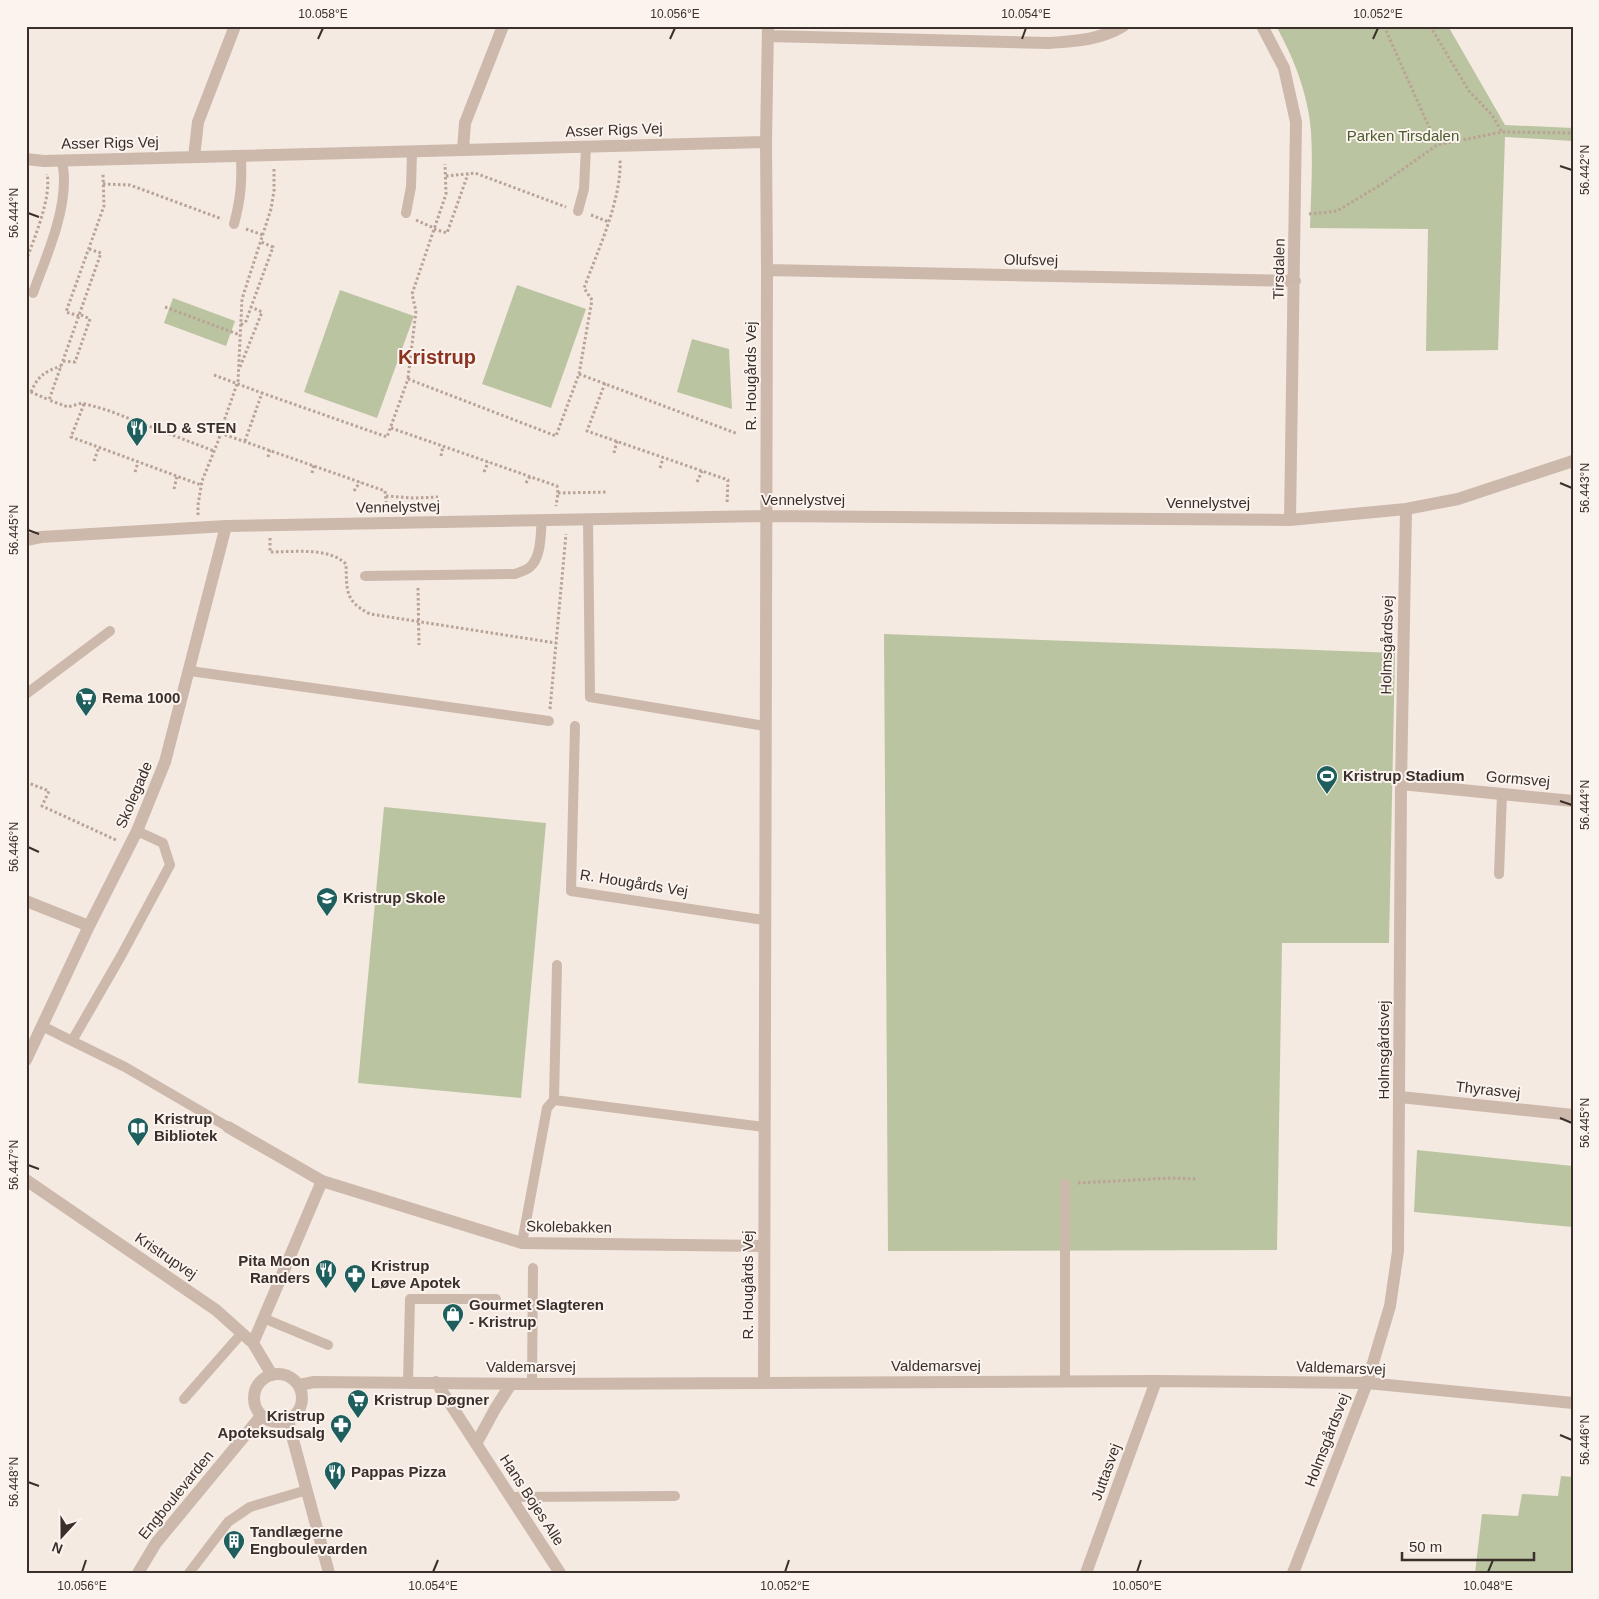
<svg xmlns="http://www.w3.org/2000/svg" width="1599" height="1599" font-family="Helvetica,sans-serif">
  <style>
    .green { fill: #bbc4a0 }
    .lines { fill: none; stroke-linecap: round; stroke-linejoin: round }
    .path { stroke: #b9a296; stroke-width: 3; stroke-dasharray: 2.5 2.5; stroke-linecap: butt }
    .service { stroke: #cdb8ac; stroke-width: 10 }
    .minor { stroke: #cdb8ac; stroke-width: 12 }
    .ticks { fill: none; stroke: #3b2f2b; stroke-width: 2 }
    .labels { text-anchor: middle; stroke-width: 4; stroke-linejoin: round; paint-order: stroke }
    .street-label { font-size: 15px; fill: #3b2f2b; stroke: #fbf4ee }
    .park-label { font-size: 15px; fill: #4d5a2e; stroke: #fbf4ee }
    .poi-label { font-size: 15px; font-weight: bold; fill: #3b2f2b; stroke: #fbf4ee; text-anchor: start }
    .district-label { font-size: 20px; font-weight: bold; fill: #8d3321; stroke: #fbf4ee }
    .neatline { fill: none; stroke: #3b2f2b; stroke-width: 2 }
    .ticks-label { font-size: 12px; text-anchor: middle; fill: #3b2f2b }
  </style>
  <rect width="100%" height="100%" fill="#f4eae1"/>
  <path class="green" d="M 1276,26 L 1448,26 L 1505,125 L 1573,128 L 1573,141 L 1505,137 L 1498,350 L 1426,351 L 1428,229 L 1310,228 C 1311,196 1313,163 1311,131 C 1308,94 1294,58 1276,26 Z
    M 517,285 L 586,309 L 551,408 L 482,384 Z
    M 340,290 L 414,316 L 377,418 L 304,392 Z
    M 173,298 L 235,321 L 226,346 L 164,323 Z
    M 692,339 L 729,349 L 732,409 L 677,392 Z
    M 884,634 L 1395,653 L 1389,943 L 1282,943 L 1277,1250 L 888,1251 Z
    M 384,807 L 546,823 L 521,1098 L 358,1083 Z
    M 1417,1150 L 1573,1166 L 1573,1227 L 1414,1212 Z
    M 1561,1476 L 1573,1477 L 1573,1573 L 1475,1573 L 1482,1514 L 1518,1516 L 1522,1494 L 1558,1496 Z"/>
  <g class="lines">
    <path class="path" d="M 1384,26 L 1437,145
      M 1430,26 L 1469,91 L 1492,115 L 1502,132
      M 446,176 L 475,173 L 566,207
      M 103,184 L 130,185 L 222,219
      M 1309,214 L 1337,211 L 1382,184 L 1437,145 L 1502,132 L 1573,133
      M 591,215 L 609,222
      M 416,220 L 434,228
      M 246,229 L 263,235
      M 434,229 L 447,233 L 468,174
      M 89,249 L 101,253 L 49,400 L 68,407 L 82,403 L 107,410 L 214,451
      M 26,261 C 34,239 52,196 47,174
      M 165,307 L 240,335
      M 79,316 L 66,312 L 104,206 L 103,174
      M 241,325 L 246,321 L 273,247 L 261,242
      M 63,361 L 75,362 L 90,319 L 79,314
      M 240,367 L 262,312 L 251,307
      M 579,374 L 738,434
      M 214,375 L 262,393
      M 408,378 L 416,311 L 412,294 L 446,194 L 445,164
      M 605,383 L 587,431 L 728,480 L 727,504
      M 26,390 L 49,400
      M 31,392 C 38,376 44,372 61,366
      M 84,404 L 71,437 L 201,485
      M 391,428 L 557,486 L 558,493 L 556,506
      M 220,433 L 385,491 L 387,510
      M 245,441 L 262,393 L 387,437 L 408,379 L 556,436 L 579,374 L 592,300 L 584,288 C 598,250 622,199 620,159
      M 614,453 L 617,441
      M 441,456 L 443,446
      M 268,457 L 270,450
      M 94,461 L 99,447
      M 660,468 L 663,458
      M 135,472 L 138,462
      M 484,472 L 488,462
      M 312,473 L 314,465
      M 697,482 L 702,471
      M 526,483 L 530,476
      M 174,489 L 177,476
      M 354,491 L 360,482
      M 558,493 L 607,492
      M 386,496 L 413,498 L 438,497
      M 198,515 L 198,505 L 202,481 L 219,439 L 222,427 L 238,381 L 242,299 L 271,209 L 274,191 L 274,168
      M 270,538 L 270,552 C 294,552 329,547 346,564 C 347,589 344,601 370,614 L 556,643
      M 418,588 L 419,645
      M 550,709 L 566,534
      M 26,782 L 49,791 L 42,806 L 116,840
      M 1078,1183 L 1172,1178 L 1196,1179"/>
    <path class="service" d="M 578,211 L 584,189 L 586,147
      M 406,213 L 411,187 L 412,151
      M 234,224 C 241,198 242,182 241,156
      M 33,293 C 46,257 64,218 64,180 C 64,173 63,167 62,160
      M 588,519 L 590,697 L 765,726
      M 365,576 L 515,574 C 520,572 527,570 530,567 C 542,556 540,535 542,520
      M 190,671 L 549,721
      M 26,694 L 110,631
      M 575,726 L 571,891 L 764,920
      M 1499,874 L 1502,794
      M 557,965 L 554,1100 L 764,1127
      M 42,1026 L 72,1041 L 121,956 L 170,865 L 163,843 L 137,831
      M 72,1041 L 125,1067 L 228,1127
      M 1065,1184 L 1065,1382
      M 522,1243 L 547,1108 L 554,1100
      M 263,1318 L 328,1345
      M 408,1382 L 410,1299 L 496,1299
      M 532,1384 L 533,1268
      M 184,1399 L 242,1333
      M 511,1497 L 675,1496
      M 189,1573 L 228,1522 L 250,1507 L 307,1490"/>
    <path class="minor" d="M 1262,26 L 1284,68 L 1296,122 L 1290,520
      M 768,36 L 1049,43 C 1075,41 1100,40 1123,26
      M 463,150 L 465,123 L 503,26
      M 194,157 L 198,122 L 235,26
      M 26,159 L 44,161 L 766,142
      M 767,270 L 1295,281
      M 26,540 L 41,537 L 226,526 L 766,516 L 1290,520 L 1406,509 L 1458,499 L 1573,461
      M 1401,784 L 1573,801
      M 26,901 L 89,926
      M 26,1060 L 89,926 L 137,831 L 165,762 L 226,526
      M 1400,1097 L 1573,1115
      M 228,1127 L 322,1181
      M 26,1180 L 216,1310 L 253,1343 L 272,1375
      M 253,1343 L 322,1181 L 522,1243 L 764,1246
      M254 1398a24 24 0 1 1 48 0a24 24 0 1 1-48 0Z
      M 436,1382 L 560,1573
      M 764,1383 L 767,270 L 766,142 L 768,26
      M 299,1385 L 314,1382 L 532,1384 L 1156,1381 L 1367,1383 L 1573,1403
      M 288,1421 L 329,1573
      M 476,1444 L 495,1409 L 511,1384
      M 138,1573 L 156,1543 L 261,1416
      M 1086,1573 L 1156,1381
      M 1293,1573 L 1367,1383 L 1390,1306 L 1398,1251 L 1401,784 L 1406,509"/>
  </g>
  <path class="ticks" d="M 318,39 L 323,28M 670,39 L 675,28M 1022,39 L 1026,28M 1373,39 L 1378,28M 1560,166 L 1572,170M 28,213 L 39,217M 1560,483 L 1572,488M 28,530 L 39,534M 1560,801 L 1572,805M 28,847 L 39,852M 1560,1118 L 1572,1123M 28,1165 L 39,1169M 1560,1435 L 1572,1440M 28,1482 L 39,1486M 82,1572 L 86,1560M 433,1572 L 438,1560M 785,1572 L 789,1560M 1137,1572 L 1141,1560M 1488,1572 L 1493,1560"/>
  <defs>
    <g id="restaurant-pin" transform="scale(1.125)"><path d="M0 17L-7.5 6A9.5 9.5 0 1 1 7.5 6Z" fill="#1e5f5e" stroke="#fbf4ee"/><path d="M-5-6h1v4h1v-4h1v4h1v-4h1v5L-1.5 .5V6h-2V.5L-5-1ZM5-6V6H3V1.5H1.5Q1.5-4 5-6Z" fill="#fff"/></g>
    <g id="supermarket-pin" transform="scale(1.125)"><path d="M0 17L-7.5 6A9.5 9.5 0 1 1 7.5 6Z" fill="#1e5f5e" stroke="#fbf4ee"/><path d="M-6-5.5h2.5l.6 2H6L4.5 2H-2.5L-4.4-4H-6ZM-1.5 3.2a1.3 1.3 0 1 0 .1 0ZM3 3.2a1.3 1.3 0 1 0 .1 0Z" fill="#fff"/></g>
    <g id="stadium-pin" transform="scale(1.125)"><path d="M0 17L-7.5 6A9.5 9.5 0 1 1 7.5 6Z" fill="#1e5f5e" stroke="#fbf4ee"/><path d="M0-5a6.5 5 0 1 0 0 10a6.5 5 0 1 0 0-10ZM-3.5-1.8h7v3.6h-7Z" fill="#fff"/></g>
    <g id="school-pin" transform="scale(1.125)"><path d="M0 17L-7.5 6A9.5 9.5 0 1 1 7.5 6Z" fill="#1e5f5e" stroke="#fbf4ee"/><path d="M0-5L7-2L0 1L-7-2ZM-4 1L0 2.5L4 1V4Q0 6-4 4Z" fill="#fff"/></g>
    <g id="library-pin" transform="scale(1.125)"><path d="M0 17L-7.5 6A9.5 9.5 0 1 1 7.5 6Z" fill="#1e5f5e" stroke="#fbf4ee"/><path d="M-6-4Q-3-5.5-.7-3.5V5Q-3 3-6 4ZM6-4Q3-5.5 .7-3.5V5Q3 3 6 4Z" fill="#fff"/></g>
    <g id="pharmacy-pin" transform="scale(1.125)"><path d="M0 17L-7.5 6A9.5 9.5 0 1 1 7.5 6Z" fill="#1e5f5e" stroke="#fbf4ee"/><path d="M-2-6h4v4h4v4h-4v4h-4v-4h-4v-4h4Z" fill="#fff"/></g>
    <g id="shop-pin" transform="scale(1.125)"><path d="M0 17L-7.5 6A9.5 9.5 0 1 1 7.5 6Z" fill="#1e5f5e" stroke="#fbf4ee"/><path d="M-5-2.5h2.3a2.7 3.5 0 0 1 5.4 0H5L5.5 6h-11ZM-1.5-2.5h3a1.5 2.3 0 0 0-3 0Z" fill="#fff"/></g>
    <g id="building-pin" transform="scale(1.125)"><path d="M0 17L-7.5 6A9.5 9.5 0 1 1 7.5 6Z" fill="#1e5f5e" stroke="#fbf4ee"/><path d="M-4-6H4V6H1V3H-1V6H-4ZM-2.5-4.3h1.7v1.8h-1.7ZM.8-4.3h1.7v1.8H.8ZM-2.5-1h1.7V.8h-1.7ZM.8-1h1.7V.8H.8Z" fill="#fff"/></g>
  </defs>
  <g fill-rule="evenodd">
    <use href="#restaurant-pin" x="137" y="428"/>
    <use href="#supermarket-pin" x="86" y="698"/>
    <use href="#stadium-pin" x="1327" y="776"/>
    <use href="#school-pin" x="327" y="898"/>
    <use href="#library-pin" x="138" y="1128"/>
    <use href="#restaurant-pin" x="326" y="1270"/>
    <use href="#pharmacy-pin" x="355" y="1275"/>
    <use href="#shop-pin" x="453" y="1314"/>
    <use href="#supermarket-pin" x="358" y="1400"/>
    <use href="#pharmacy-pin" x="341" y="1425"/>
    <use href="#restaurant-pin" x="335" y="1472"/>
    <use href="#building-pin" x="234" y="1541"/>
  </g>
  <g class="labels">
    <g class="street-label">
      <text transform="translate(614 130) rotate(-2)" y="5">Asser Rigs Vej</text>
      <text transform="translate(110 143) rotate(-1)" y="5">Asser Rigs Vej</text>
      <text transform="translate(1031 260) rotate(1)" y="5">Olufsvej</text>
      <text transform="translate(1279 269) rotate(-89)" y="5">Tirsdalen</text>
      <text transform="translate(751 376) rotate(-90)" y="5">R. Hougårds Vej</text>
      <text x="803" y="505">Vennelystvej</text>
      <text x="1208" y="508">Vennelystvej</text>
      <text transform="translate(398 507) rotate(-1)" y="5">Vennelystvej</text>
      <text transform="translate(1387 645) rotate(-89)" y="5">Holmsgårdsvej</text>
      <text transform="translate(1518 779) rotate(5)" y="5">Gormsvej</text>
      <text transform="translate(134 795) rotate(-67)" y="5">Skolegade</text>
      <text transform="translate(634 883) rotate(9)" y="5">R. Hougårds Vej</text>
      <text transform="translate(1384 1050) rotate(-90)" y="5">Holmsgårdsvej</text>
      <text transform="translate(1488 1090) rotate(6)" y="5">Thyrasvej</text>
      <text transform="translate(569 1227) rotate(1)" y="5">Skolebakken</text>
      <text transform="translate(166 1256) rotate(34)" y="5">Kristrupvej</text>
      <text transform="translate(748 1285) rotate(-90)" y="5">R. Hougårds Vej</text>
      <text x="936" y="1371">Valdemarsvej</text>
      <text x="531" y="1372">Valdemarsvej</text>
      <text transform="translate(1341 1368) rotate(2)" y="5">Valdemarsvej</text>
      <text transform="translate(1327 1440) rotate(-69)" y="5">Holmsgårdsvej</text>
      <text transform="translate(1106 1472) rotate(-70)" y="5">Juttasvej</text>
      <text transform="translate(176 1495) rotate(-51)" y="5">Engboulevarden</text>
      <text transform="translate(532 1500) rotate(57)" y="5">Hans Bojes Alle</text>
    </g>
    <g class="park-label">
      <text x="1403" y="141">Parken Tirsdalen</text>
    </g>
    <g class="poi-label">
      <text x="153" y="433">ILD &amp; STEN</text>
      <text x="102" y="703">Rema 1000</text>
      <text x="1343" y="781">Kristrup Stadium</text>
      <text x="343" y="903">Kristrup Skole</text>
      <text x="154" y="1124">Kristrup<tspan x="154" dy="17">Bibliotek</tspan></text>
      <text x="310" y="1266" text-anchor="end">Pita Moon<tspan x="310" dy="17">Randers</tspan></text>
      <text x="371" y="1271">Kristrup<tspan x="371" dy="17">Løve Apotek</tspan></text>
      <text x="469" y="1310">Gourmet Slagteren<tspan x="469" dy="17">- Kristrup</tspan></text>
      <text x="374" y="1405">Kristrup Døgner</text>
      <text x="325" y="1421" text-anchor="end">Kristrup<tspan x="325" dy="17">Apoteksudsalg</tspan></text>
      <text x="351" y="1477">Pappas Pizza</text>
      <text x="250" y="1537">Tandlægerne<tspan x="250" dy="17">Engboulevarden</tspan></text>
    </g>
    <g class="district-label">
      <text x="437" y="364">Kristrup</text>
    </g>
  </g>
  <rect width="1599" height="1599" fill="none" stroke="#fbf4ee" stroke-width="55"/>
  <g transform="translate(62 1536) rotate(201)" stroke="#fbf4ee" stroke-width="4" paint-order="stroke">
  <path d="M0-4L9 19L0 12L-9 19Z" fill="#3b2f2b"/>
  <text y="-8" font-size="14" font-weight="bold" text-anchor="middle" fill="#3b2f2b">N</text>
  </g>
  <path d="M1402 1552v8h132v-8" fill="none" stroke="#3b2f2b" stroke-width="2.5"/>
  <text x="1409" y="1552" font-size="15" fill="#3b2f2b" stroke="#fbf4ee" stroke-width="4" paint-order="stroke">50 m</text>
  <rect x="28" y="28" width="1544" height="1544" class="neatline"/>
  <g class="ticks-label">
    <text x="323" y="18">10.058°E</text>
    <text x="675" y="18">10.056°E</text>
    <text x="1026" y="18">10.054°E</text>
    <text x="1378" y="18">10.052°E</text>
    <text transform="translate(1585 170) rotate(-90)" y="4">56.442°N</text>
    <text transform="translate(14 213) rotate(-90)" y="4">56.444°N</text>
    <text transform="translate(1585 488) rotate(-90)" y="4">56.443°N</text>
    <text transform="translate(14 530) rotate(-90)" y="4">56.445°N</text>
    <text transform="translate(1585 805) rotate(-90)" y="4">56.444°N</text>
    <text transform="translate(14 847) rotate(-90)" y="4">56.446°N</text>
    <text transform="translate(1585 1123) rotate(-90)" y="4">56.445°N</text>
    <text transform="translate(14 1165) rotate(-90)" y="4">56.447°N</text>
    <text transform="translate(1585 1440) rotate(-90)" y="4">56.446°N</text>
    <text transform="translate(14 1482) rotate(-90)" y="4">56.448°N</text>
    <text x="82" y="1590">10.056°E</text>
    <text x="433" y="1590">10.054°E</text>
    <text x="785" y="1590">10.052°E</text>
    <text x="1137" y="1590">10.050°E</text>
    <text x="1488" y="1590">10.048°E</text>
  </g>
</svg>
